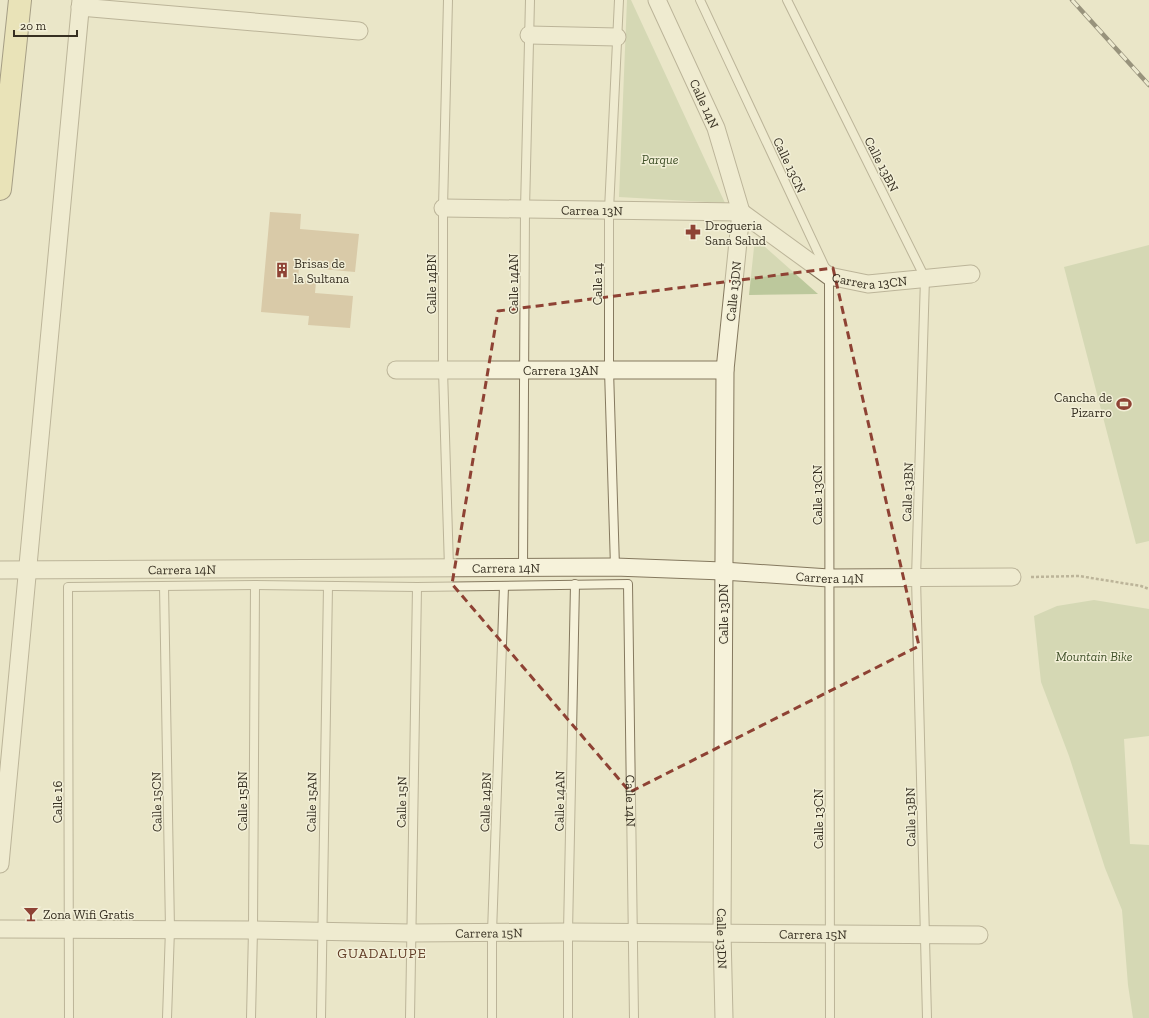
<svg xmlns="http://www.w3.org/2000/svg" width="1149" height="1018" font-family="'Zilla Slab',serif">
  <style>
    .green { fill: #bcc89c }
    .building { fill: #c5a881 }
    .lines { fill: none; stroke-linecap: round; stroke-linejoin: round }
    .lane-casing { stroke: #85795f; stroke-width: 10 }
    .street-casing { stroke: #85795f; stroke-width: 19 }
    .primary-casing { stroke: #534732; stroke-width: 24 }
    .path { stroke: #85795f; stroke-width: 2.5; stroke-dasharray: 3 2; stroke-linecap: butt }
    .lane { stroke: #f6f2da; stroke-width: 8 }
    .street { stroke: #f6f2da; stroke-width: 17 }
    .primary { stroke: #e9dfa4; stroke-width: 22 }
    .rail-casing { stroke: #362f21; stroke-width: 4.5 }
    .rail { stroke: #f2efd7; stroke-width: 3; stroke-dasharray: 9; stroke-linecap: butt }
    .marked { fill: none; stroke: #8e4234; stroke-width: 3; stroke-dasharray: 8 5; stroke-linejoin: round }
    .labels { text-anchor: middle; stroke-width: 3; stroke-linejoin: round; paint-order: stroke }
    .street-label { font-size: 13px; fill: #362f21; stroke: #f2efd7 }
    .park-label { font-size: 13px; font-style: italic; fill: #405129; stroke: #f2efd7 }
    .poi-label { font-size: 13px; fill: #362f21; stroke: #f2efd7; text-anchor: start }
    .neighbourhood-label { font-size: 14px; letter-spacing: 1px; fill: #5f3a24; stroke: #f2efd7 }
  </style>
  <rect width="100%" height="100%" fill="#eae6c8"/>
  <path class="green" d="M 627,0 L 631,0 L 725,203 L 619,197 Z
    M 755,238 L 818,294 L 749,295 Z
    M 1149,245 L 1149,541 L 1136,544 L 1064,267 Z
    M 1094,600 L 1149,609 L 1149,736 L 1124,739 L 1130,844 L 1149,845 L 1149,1018 L 1133,1018 L 1128,985 L 1122,910 L 1105,868 L 1069,756 L 1041,682 L 1034,616 L 1057,606 Z"/>
  <path class="building" d="M 270,212 L 301,214 L 300,229 L 359,234 L 355,272 L 299,267 L 298,280 L 316,282 L 315,293 L 353,296 L 350,328 L 308,325 L 309,316 L 261,312 Z"/>
  <g class="lines">
    <g class="lane-casing">
      <g id="lane">
        <path d="M 448,0 L 443,208 L 443,370 L 449,568"/>
        <path d="M 700,0 L 829,276 L 830,1018"/>
        <path d="M 787,0 L 925,278 L 916,578 L 927,1018"/>
        <path d="M 615,567 L 609,370 L 609,210 L 619,0"/>
        <path d="M 523,568 L 525,209 L 530,0"/>
        <path d="M 164,586 L 170,929 L 167,1018"/>
        <path id="s1" d="M 69,1018 L 68,587 L 255,585 L 417,587 L 628,584 L 634,1018"/>
        <path d="M 251,1018 L 253,930 L 255,585"/>
        <path d="M 321,1018 L 328,586"/>
        <path d="M 410,1018 L 417,587"/>
        <path d="M 492,1018 L 492,933 L 504,586"/>
        <path d="M 568,1018 L 568,932 L 575,584"/>
      </g>
    </g>
    <g class="street-casing">
      <g id="street">
        <path id="s2" d="M 657,0 L 716,128 L 741,212 L 725,370 L 722,933 L 724,1018"/>
        <path d="M 80,7 L 359,31"/>
        <path d="M 529,35 L 617,37"/>
        <path id="s3" d="M 443,208 L 741,212"/>
        <path id="s4" d="M 741,212 L 829,276 L 868,284 L 971,274"/>
        <path id="s5" d="M 396,370 L 725,370"/>
        <path id="s6" d="M 0,570 L 615,567 L 723,571 L 829,578 L 1012,577"/>
        <path d="M 0,864 L 81,0"/>
        <path id="s7" d="M 0,929 L 253,930 L 410,933 L 568,932 L 979,935"/>
      </g>
    </g>
    <g class="primary-casing">
      <path id="primary" d="M 0,189 L 20,0"/>
    </g>
    <path class="path" d="M 1031,577 L 1079,576 L 1141,586 L 1149,589"/>
    <use href="#lane" class="lane"/>
    <use href="#street" class="street"/>
    <use href="#primary" class="primary"/>
    <g class="rail-casing">
      <path id="rail" d="M 1072,0 L 1149,85"/>
    </g>
    <use href="#rail" class="rail"/>
  </g>
  <path d="M0 0H1149V1018H0ZM 833,268 L 919,646 L 630,792 L 452,584 L 498,311 Z" fill="#eae6c8" fill-opacity=".55" fill-rule="evenodd"/>
  <path class="marked" d="M 833,268 L 919,646 L 630,792 L 452,584 L 498,311 Z"/>
  <defs>
    <g id="pharmacy-bare" transform="scale(1.2)"><path d="M-2-6h4v4h4v4h-4v4h-4v-4h-4v-4h4Z" fill="#8e4234" stroke="#f2efd7" stroke-width="2.5" paint-order="stroke"/></g>
    <g id="building-bare" transform="scale(1.2)"><path d="M-4-6H4V6H1V3H-1V6H-4ZM-2.5-4.3h1.7v1.8h-1.7ZM.8-4.3h1.7v1.8H.8ZM-2.5-1h1.7V.8h-1.7ZM.8-1h1.7V.8H.8Z" fill="#8e4234" stroke="#f2efd7" stroke-width="2.5" paint-order="stroke"/></g>
    <g id="stadium-bare" transform="scale(1.2)"><path d="M0-5a6.5 5 0 1 0 0 10a6.5 5 0 1 0 0-10ZM-3.5-1.8h7v3.6h-7Z" fill="#8e4234" stroke="#f2efd7" stroke-width="2.5" paint-order="stroke"/></g>
    <g id="bar-bare" transform="scale(1.2)"><path d="M-6-5H6L.8 .8V4.5H3.5V6h-7V4.5H-.8V.8Z" fill="#8e4234" stroke="#f2efd7" stroke-width="2.5" paint-order="stroke"/></g>
  </defs>
  <g fill-rule="evenodd">
    <use href="#pharmacy-bare" x="693" y="232"/>
    <use href="#building-bare" x="282" y="270"/>
    <use href="#stadium-bare" x="1124" y="404"/>
    <use href="#bar-bare" x="31" y="914"/>
  </g>
  <g class="labels">
    <g class="street-label">
      <text dy="5" stroke="none"><textPath href="#s2" startOffset="114">Calle 14N</textPath></text>
      <text transform="translate(882 164) rotate(63)" y="5">Calle 13BN</text>
      <text transform="translate(790 165) rotate(65)" y="5">Calle 13CN</text>
      <text dy="5" stroke="none"><textPath href="#s3" startOffset="149">Carrea 13N</textPath></text>
      <text dy="5" stroke="none"><textPath href="#s4" startOffset="150">Carrera 13CN</textPath></text>
      <text transform="translate(431 284) rotate(-90)" y="5">Calle 14BN</text>
      <text transform="translate(513 284) rotate(-90)" y="5">Calle 14AN</text>
      <text transform="translate(597 284) rotate(-90)" y="5">Calle 14</text>
      <text transform="translate(733 291) rotate(-84)" y="5">Calle 13DN</text>
      <text dy="5" stroke="none"><textPath href="#s5" startOffset="165">Carrera 13AN</textPath></text>
      <text transform="translate(907 492) rotate(-88)" y="5">Calle 13BN</text>
      <text transform="translate(817 495) rotate(-90)" y="5">Calle 13CN</text>
      <text dy="5" stroke="none"><textPath href="#s6" startOffset="506">Carrera 14N</textPath></text>
      <text dy="5" stroke="none"><textPath href="#s6" startOffset="182">Carrera 14N</textPath></text>
      <text dy="5" stroke="none"><textPath href="#s6" startOffset="830">Carrera 14N</textPath></text>
      <text transform="translate(723 614) rotate(-90)" y="5">Calle 13DN</text>
      <text transform="translate(242 801) rotate(-90)" y="5">Calle 15BN</text>
      <text transform="translate(559 801) rotate(-89)" y="5">Calle 14AN</text>
      <text dy="5" stroke="none"><textPath href="#s1" startOffset="1208">Calle 14N</textPath></text>
      <text transform="translate(57 802) rotate(-90)" y="5">Calle 16</text>
      <text transform="translate(156 802) rotate(-91)" y="5">Calle 15CN</text>
      <text transform="translate(311 802) rotate(-89)" y="5">Calle 15AN</text>
      <text transform="translate(401 802) rotate(-89)" y="5">Calle 15N</text>
      <text transform="translate(485 802) rotate(-88)" y="5">Calle 14BN</text>
      <text transform="translate(910 817) rotate(-91)" y="5">Calle 13BN</text>
      <text transform="translate(818 819) rotate(-90)" y="5">Calle 13CN</text>
      <text dy="5" stroke="none"><textPath href="#s7" startOffset="489">Carrera 15N</textPath></text>
      <text dy="5" stroke="none"><textPath href="#s7" startOffset="813">Carrera 15N</textPath></text>
      <text dy="5" stroke="none"><textPath href="#s2" startOffset="956">Calle 13DN</textPath></text>
    </g>
    <g class="park-label">
      <text x="660" y="164">Parque</text>
      <text x="1094" y="661">Mountain Bike</text>
    </g>
    <g class="poi-label">
      <text x="705" y="230">Drogueria<tspan x="705" dy="15">Sana Salud</tspan></text>
      <text x="294" y="268">Brisas de<tspan x="294" dy="15">la Sultana</tspan></text>
      <text x="1112" y="402" text-anchor="end">Cancha de<tspan x="1112" dy="15">Pizarro</tspan></text>
      <text x="43" y="919">Zona Wifi Gratis</text>
    </g>
    <g class="neighbourhood-label">
      <text x="382" y="958">GUADALUPE</text>
    </g>
  </g>
  <path d="M14 30v6h63v-6" fill="none" stroke="#362f21" stroke-width="2"/>
  <text x="20" y="30" font-size="12" fill="#362f21" stroke="#f2efd7" stroke-width="3" paint-order="stroke">20 m</text>
</svg>
